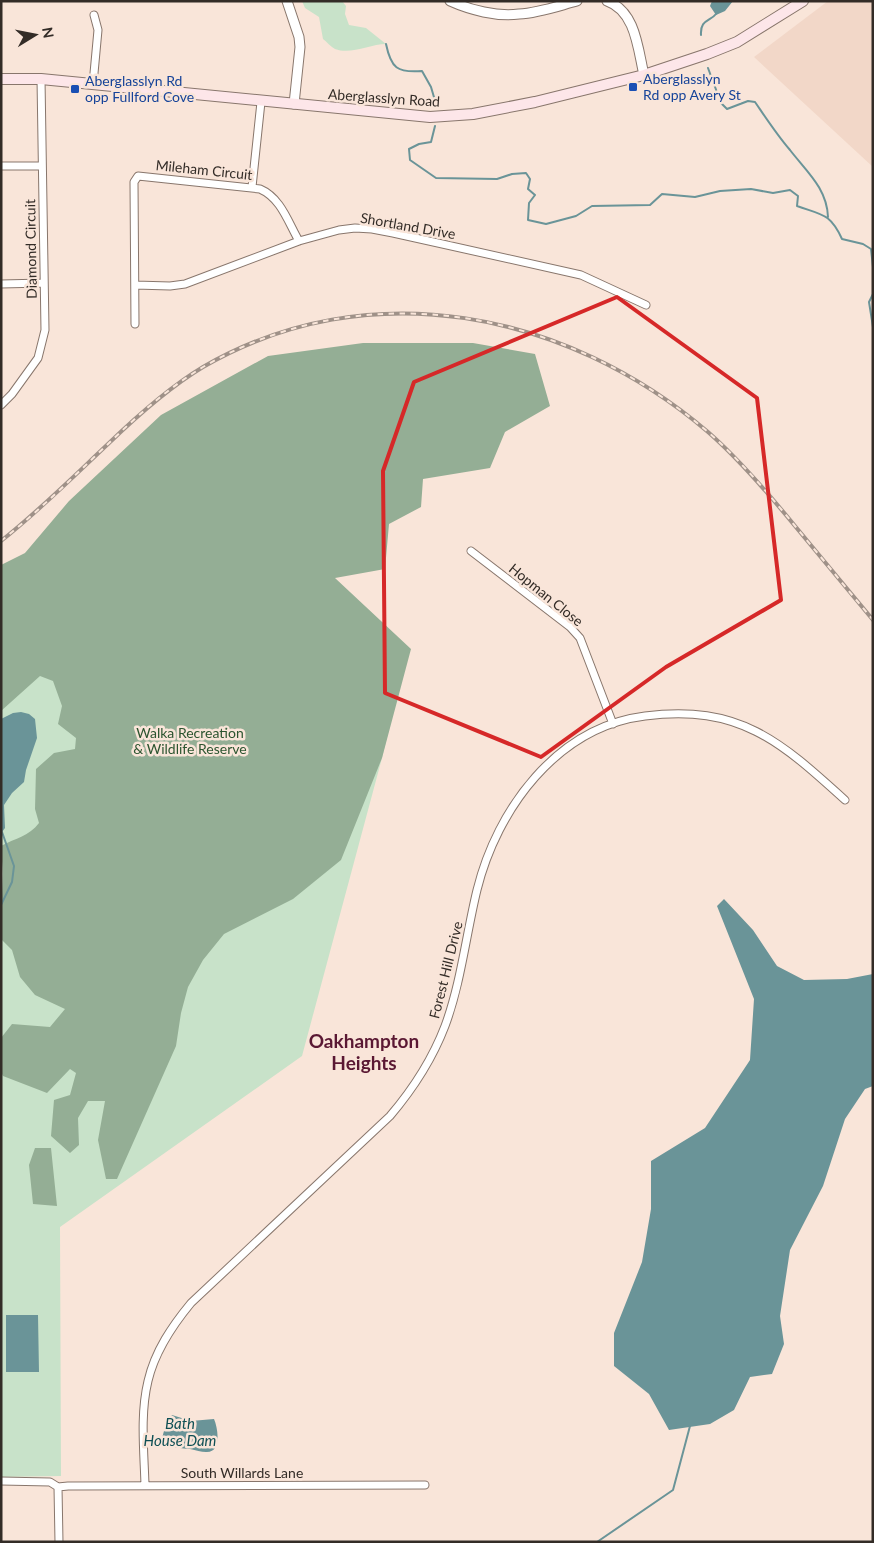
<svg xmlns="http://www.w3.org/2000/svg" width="874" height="1543" font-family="Lato,sans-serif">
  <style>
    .built { fill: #f2d7c8 }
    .green { fill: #c8e2c9 }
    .forest { fill: #94ae95 }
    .water { fill: #6a9498 }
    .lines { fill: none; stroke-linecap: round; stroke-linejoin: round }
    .stream { stroke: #6a9498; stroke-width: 2 }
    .minor-casing { stroke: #88766c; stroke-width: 9 }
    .tertiary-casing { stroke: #88766c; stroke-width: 11 }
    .secondary-casing { stroke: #88766c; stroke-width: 12 }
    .minor { stroke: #fff; stroke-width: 7 }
    .tertiary { stroke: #fff; stroke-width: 9 }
    .secondary { stroke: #fde6e9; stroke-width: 10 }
    .rail-casing { stroke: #9f9188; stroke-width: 4 }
    .rail { stroke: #f9e5d9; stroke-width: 2; stroke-dasharray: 5.5; stroke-linecap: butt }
    .marked { fill: none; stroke: #d62828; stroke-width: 4; stroke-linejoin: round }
    .transit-dot { fill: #1a4fb4; stroke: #f9e5d9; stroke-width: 2 }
    .labels { text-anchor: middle; stroke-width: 5; stroke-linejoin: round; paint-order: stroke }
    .transit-label { font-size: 14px; fill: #164399; stroke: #f9e5d9; text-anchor: start }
    .street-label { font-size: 14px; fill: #332c27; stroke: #f9e5d9 }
    .park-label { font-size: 14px; fill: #2b542f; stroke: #f9e5d9 }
    .water-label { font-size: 15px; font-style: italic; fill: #0e4f54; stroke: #f9e5d9 }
    .district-label { font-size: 19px; font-weight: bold; fill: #5a1833; stroke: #f9e5d9 }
  </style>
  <rect width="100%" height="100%" fill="#f9e5d9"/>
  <path class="built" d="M 828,1 L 873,1 L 873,167 L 754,57 Z"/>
  <path class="green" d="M 302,1 L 342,1 L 346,6 L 345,14 L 349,25 L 366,28 L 386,44 C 370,44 351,55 335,49 C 331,47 327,42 323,39 L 319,17 L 305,8 Z
    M 1,573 L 404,667 L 382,758 L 302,1056 L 60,1227 L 61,1476 L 1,1477 Z"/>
  <path class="forest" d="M 363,343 L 473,343 L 535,354 L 550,406 L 505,432 L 490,468 L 423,479 L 421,507 L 389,524 L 385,569 L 335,578 L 411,649 L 382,758 L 341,860 L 293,899 L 224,934 L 203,960 L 188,987 L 181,1013 L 176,1046 L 117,1179 L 106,1179 L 98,1140 L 105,1101 L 88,1101 L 78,1118 L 79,1145 L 70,1153 L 51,1136 L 54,1100 L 70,1095 L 76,1073 L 70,1069 L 47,1093 L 3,1076 L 1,1072 L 1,1038 L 12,1024 L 50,1027 L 65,1009 L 35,995 L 20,977 L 12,950 L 1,939 C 1,917 2,896 3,874 C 3,866 1,856 1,846 C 16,838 29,836 39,823 L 35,809 L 36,769 L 54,753 L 75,749 L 76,738 L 58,724 L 62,706 L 53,681 L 40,676 L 1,711 L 1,565 L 25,553 L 69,501 L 161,415 L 268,356 Z
    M 35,1148 L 51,1148 L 57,1206 L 33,1204 L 29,1165 Z"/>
  <path class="water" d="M 712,1 L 733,1 L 725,11 L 716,15 L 710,6 Z
    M 21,712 L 29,714 L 35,719 L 37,738 L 26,770 L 24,782 L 12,793 L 4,805 L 5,828 L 2,832 L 1,719 L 13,713 Z
    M 724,899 L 753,930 L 777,966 L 804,980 L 847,979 L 873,974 L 873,1086 L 865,1089 L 845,1119 L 823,1186 L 790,1250 L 780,1316 L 784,1344 L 772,1374 L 750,1377 L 734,1410 L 710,1424 L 669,1430 L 649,1394 L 614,1366 L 614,1333 L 642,1262 L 651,1209 L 651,1161 L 705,1128 L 750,1060 L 754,999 L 717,906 Z
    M 6,1315 L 38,1315 L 39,1372 L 6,1372 Z
    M 172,1415 L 191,1421 L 214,1419 C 218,1428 222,1453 206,1452 C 201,1452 196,1450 190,1449 C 179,1448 168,1448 162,1438 L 166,1424 Z"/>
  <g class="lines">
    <path class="stream" d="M 701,35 C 700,19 710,22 717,13
      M 386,44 C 391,68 397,73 422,71 L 431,87 L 436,104
      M 708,68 L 721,103 L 727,109 L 748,101 L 755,102 C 766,118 777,135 790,150 C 806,171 827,188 828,217
      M 435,126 L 431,142 L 419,144 L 409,149 L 410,160 L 436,178 L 497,179 L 512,174 L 526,173 L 530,179 L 528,189 L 535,195 L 529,203 L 528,220 L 546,224 L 576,216 L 592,206 L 650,205 L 662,194 L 695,197 L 720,191 L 751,189 L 773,193 L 790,190 L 798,196 L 797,206 C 822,215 830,213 842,239 L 863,244 L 871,249 L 873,267
      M 873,294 L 869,302 L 873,327
      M 1,905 L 12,882 L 14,866 L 2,832
      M 597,1542 L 673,1490 L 690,1426"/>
    <g class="minor-casing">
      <path id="minor" d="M 93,84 L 98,30 L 94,15
        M 1,166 L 42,166
        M 252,187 L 261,102
        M 1,284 L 44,283
        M 135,285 L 170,286 L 185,284 L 299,241 L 339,230 L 355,228 L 372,229 L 393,233 L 581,275 L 646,305
        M 135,324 L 134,182 L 138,176 L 260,189 C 281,198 288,222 299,241
        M 1,405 L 12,394 L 38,358 L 45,330 L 41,79
        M 471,551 L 570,627 L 580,638 L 613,724
        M 1,1481 L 50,1482 L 58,1487
        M 145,1485 C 144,1451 140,1414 148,1381 C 155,1351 172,1326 191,1303 L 390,1116 C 413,1089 432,1060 445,1026 C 461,983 466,935 477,890 C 497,809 557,727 645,716 C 739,704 780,741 845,800
        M 58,1487 L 68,1486 L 425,1485
        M 58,1487 L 59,1542"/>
    </g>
    <g class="tertiary-casing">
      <path id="tertiary" d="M 287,1 L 299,37 L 300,47 L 294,104
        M 450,1 C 470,10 497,17 519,14 C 539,13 558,6 577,1
        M 607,1 C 636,11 638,50 644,75"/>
    </g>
    <g class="secondary-casing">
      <path id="secondary" d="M 1,79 L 41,79 L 430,117 L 473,114 L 535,102 L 644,75 L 707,54 L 737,42 L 803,1"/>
    </g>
    <use href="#minor" class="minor"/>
    <use href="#tertiary" class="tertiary"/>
    <use href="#secondary" class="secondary"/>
    <g class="rail-casing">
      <path id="rail" d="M 1,541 C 39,511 73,477 108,444 C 137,416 168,388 203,367 C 369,271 566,311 708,432 C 740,460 768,493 795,526 C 821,557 847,589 873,620"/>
    </g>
    <use href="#rail" class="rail"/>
  </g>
  <path class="marked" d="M 617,297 L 757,398 L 781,600 L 666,667 L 541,757 L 385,693 L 383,471 L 414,382 Z"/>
  <g class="transit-dot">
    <rect x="628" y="82" width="10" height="10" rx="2.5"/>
    <rect x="70" y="84" width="10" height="10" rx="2.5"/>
  </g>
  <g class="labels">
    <g class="transit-label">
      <text x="643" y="84">Aberglasslyn<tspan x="643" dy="16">Rd opp Avery St</tspan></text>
      <text x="85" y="86">Aberglasslyn Rd<tspan x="85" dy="16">opp Fullford Cove</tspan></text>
    </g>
    <g class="street-label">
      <text transform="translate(384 98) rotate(4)" y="5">Aberglasslyn Road</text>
      <text transform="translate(204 170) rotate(6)" y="5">Mileham Circuit</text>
      <text transform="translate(408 226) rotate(10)" y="5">Shortland Drive</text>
      <text transform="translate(31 249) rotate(-91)" y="5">Diamond Circuit</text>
      <text transform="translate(546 595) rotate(39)" y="5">Hopman Close</text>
      <text transform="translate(446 970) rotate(-76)" y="5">Forest Hill Drive</text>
      <text x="242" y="1478">South Willards Lane</text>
    </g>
    <g class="park-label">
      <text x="190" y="738">Walka Recreation<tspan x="190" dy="16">&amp; Wildlife Reserve</tspan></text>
    </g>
    <g class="water-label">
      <text x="180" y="1429">Bath<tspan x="180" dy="17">House Dam</tspan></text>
    </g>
    <g class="district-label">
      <text x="364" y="1048">Oakhampton<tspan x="364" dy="22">Heights</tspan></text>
    </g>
  </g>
  <rect width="874" height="1543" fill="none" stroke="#332c27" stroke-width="5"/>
  <g transform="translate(35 35) rotate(80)" stroke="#f9e5d9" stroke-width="4" paint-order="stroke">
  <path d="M0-4L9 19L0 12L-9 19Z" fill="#332c27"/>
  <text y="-8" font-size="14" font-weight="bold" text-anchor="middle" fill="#332c27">N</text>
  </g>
</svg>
